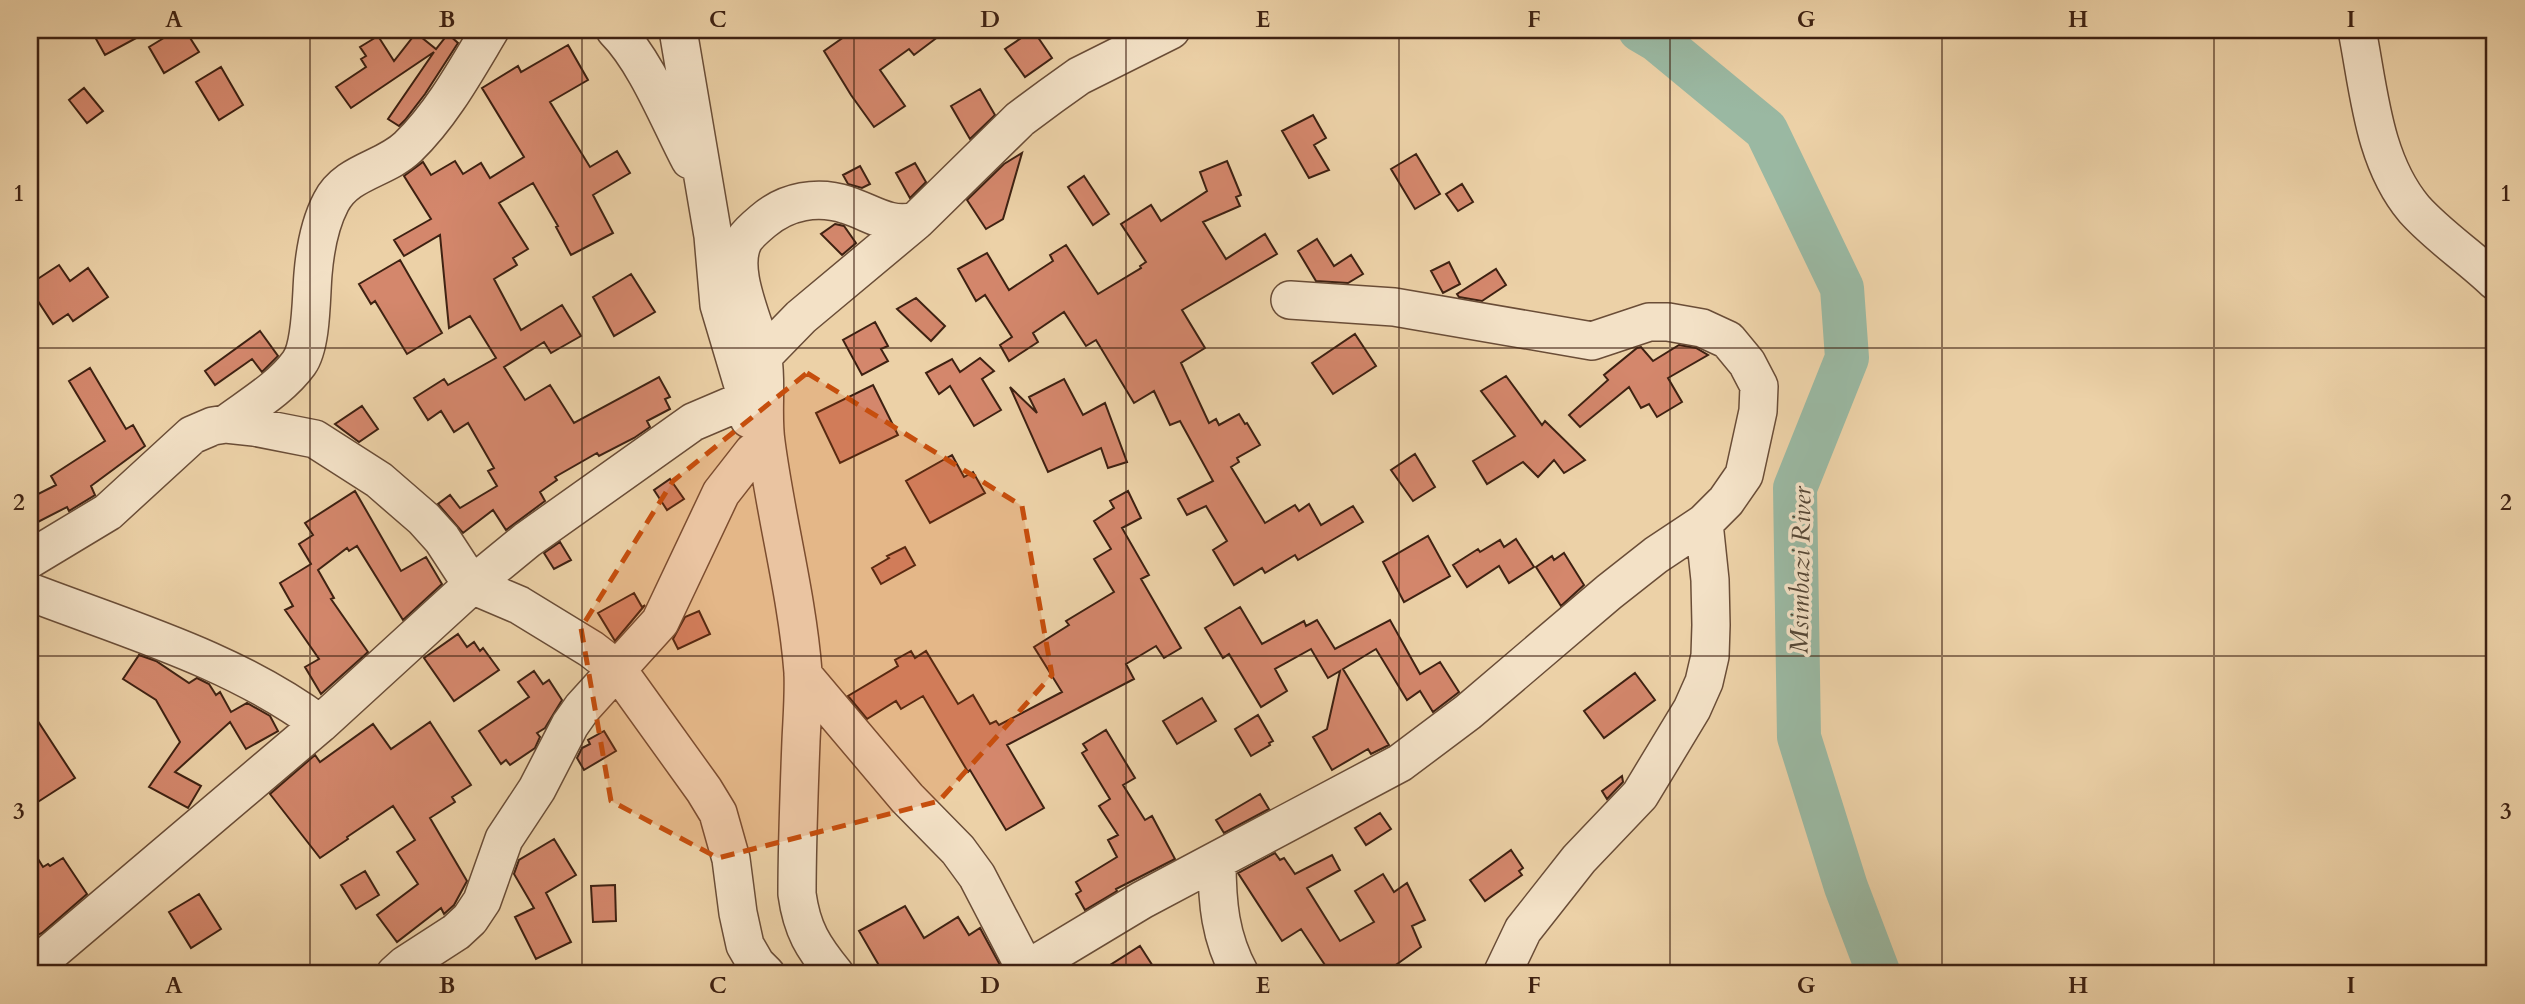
<svg xmlns="http://www.w3.org/2000/svg" width="2525" height="1004" font-family="Cardo,serif">
  <style>
    .lines { fill: none; stroke-linecap: round; stroke-linejoin: round }
    .river { stroke: #9ab8a2; stroke-width: 44 }
    .building { fill: #d4876c; stroke: #3e2112; stroke-width: 2 }
    .minor-casing { stroke: #6a4d37; stroke-width: 40 }
    .minor { stroke: #f3e1c6; stroke-width: 37 }
    .marked { fill: #c64e0d; fill-opacity: 0.2; stroke: #c64e0d; stroke-width: 5; stroke-dasharray: 14 9; stroke-linejoin: round }
    .grid { fill: none; stroke: #3e2112; stroke-width: 2; stroke-opacity: 0.55 }
    .labels { text-anchor: middle; stroke-width: 7; stroke-linejoin: round; paint-order: stroke }
    .water-label { font-size: 26px; font-style: italic; fill: #554736; stroke: #f3e1c6 }
    .neatline { fill: none; stroke: #3e2112; stroke-width: 2.5 }
    .grid-label { font-size: 23px; text-anchor: middle; font-weight: bold; fill: #3e2112 }
  </style>
  <rect width="100%" height="100%" fill="#ecd1a7"/>
  <filter id="stains"><feTurbulence type="fractalNoise" baseFrequency=".00286" numOctaves="4"/><feColorMatrix values="0 0 0 0 .2 0 0 0 0 .09 0 0 0 0 .02 0 0 0 .5 -.17"/></filter>
  <radialGradient id="worn" r=".72"><stop offset=".6" stop-color="#630" stop-opacity="0"/><stop offset="1" stop-color="#630" stop-opacity=".3"/></radialGradient>
  <g class="lines">
    <path class="river" d="M 1640,30 L 1657,40 L 1766,130 L 1842,288 L 1847,358 L 1795,488 L 1799,737 L 1846,887 L 1879,974"/>
  </g>
  <path class="building" d="M 91,30 L 151,30 L 105,55 Z
    M 177,30 L 185,30 L 199,52 L 164,73 L 149,47 Z
    M 854,30 L 947,30 L 914,55 L 909,49 L 880,70 L 905,106 L 874,127 L 851,95 L 824,51 Z
    M 1033,30 L 1052,58 L 1025,77 L 1005,49 Z
    M 416,33 L 436,49 L 448,34 L 458,43 L 425,94 L 405,120 L 399,126 L 388,119 L 434,52 L 351,108 L 336,87 L 366,67 L 361,59 L 366,56 L 360,47 L 378,36 L 394,61 Z
    M 568,45 L 588,80 L 550,102 L 590,167 L 617,151 L 630,173 L 593,195 L 613,233 L 571,255 L 556,227 L 558,226 L 533,183 L 499,203 L 528,249 L 513,258 L 517,265 L 494,279 L 521,330 L 562,305 L 581,336 L 551,353 L 544,342 L 504,367 L 525,400 L 550,385 L 574,423 L 659,377 L 670,397 L 665,399 L 670,409 L 647,421 L 650,427 L 634,438 L 599,456 L 597,453 L 555,477 L 557,480 L 540,492 L 545,501 L 506,530 L 493,510 L 463,533 L 438,504 L 450,495 L 460,508 L 497,486 L 488,471 L 494,468 L 468,423 L 454,432 L 441,411 L 428,420 L 414,398 L 444,379 L 448,385 L 496,358 L 470,316 L 449,328 L 440,235 L 404,256 L 394,240 L 431,219 L 404,176 L 423,162 L 431,175 L 455,161 L 463,174 L 481,163 L 490,178 L 524,157 L 482,88 L 518,66 L 521,72 Z
    M 221,67 L 243,105 L 219,120 L 196,82 Z
    M 84,88 L 103,111 L 87,123 L 69,100 Z
    M 980,89 L 995,115 L 970,139 L 951,106 Z
    M 1313,115 L 1326,138 L 1314,145 L 1329,170 L 1309,178 L 1282,131 Z
    M 1022,153 L 1003,219 L 986,229 L 967,200 L 1004,164 Z
    M 1416,154 L 1440,194 L 1415,209 L 1391,169 Z
    M 1227,161 L 1241,195 L 1236,197 L 1240,206 L 1203,222 L 1226,259 L 1265,234 L 1277,254 L 1182,310 L 1205,348 L 1181,363 L 1209,423 L 1216,419 L 1219,425 L 1239,414 L 1245,424 L 1247,423 L 1260,445 L 1237,458 L 1239,462 L 1231,467 L 1265,523 L 1295,505 L 1299,511 L 1309,504 L 1321,525 L 1353,506 L 1363,522 L 1298,560 L 1295,555 L 1265,573 L 1262,568 L 1234,585 L 1213,550 L 1227,541 L 1206,506 L 1187,515 L 1178,499 L 1213,481 L 1180,421 L 1170,425 L 1154,391 L 1134,403 L 1096,340 L 1086,346 L 1064,312 L 1033,333 L 1038,342 L 1009,361 L 1000,345 L 1012,337 L 985,295 L 976,301 L 958,269 L 987,253 L 1009,290 L 1053,261 L 1050,255 L 1066,245 L 1098,294 L 1141,268 L 1140,266 L 1146,262 L 1121,224 L 1151,205 L 1161,221 L 1207,191 L 1200,172 Z
    M 915,163 L 926,182 L 910,198 L 896,173 Z
    M 860,166 L 870,184 L 862,188 L 848,184 L 843,175 Z
    M 1084,176 L 1109,214 L 1093,225 L 1068,187 Z
    M 1462,184 L 1473,202 L 1458,211 L 1446,194 Z
    M 835,224 L 844,226 L 856,243 L 842,255 L 821,234 Z
    M 1317,239 L 1334,266 L 1351,255 L 1363,274 L 1348,283 L 1316,281 L 1298,251 Z
    M 400,260 L 442,333 L 407,354 L 375,301 L 371,304 L 359,284 Z
    M 1449,262 L 1460,284 L 1443,293 L 1431,271 Z
    M 59,265 L 70,281 L 88,268 L 108,297 L 73,321 L 68,314 L 53,324 L 30,289 L 30,284 Z
    M 1496,269 L 1506,285 L 1482,301 L 1459,297 L 1457,294 Z
    M 631,274 L 655,312 L 614,336 L 593,297 Z
    M 916,298 L 945,326 L 931,341 L 897,309 Z
    M 875,322 L 888,346 L 881,349 L 888,361 L 862,375 L 843,340 Z
    M 260,331 L 278,356 L 262,372 L 252,359 L 215,385 L 205,371 Z
    M 1355,334 L 1376,366 L 1333,394 L 1312,363 Z
    M 1679,345 L 1696,348 L 1708,355 L 1668,378 L 1682,402 L 1657,417 L 1649,404 L 1641,408 L 1629,387 L 1580,427 L 1569,415 L 1608,380 L 1604,375 L 1637,348 L 1641,347 L 1653,361 Z
    M 980,358 L 994,371 L 982,379 L 1001,410 L 974,426 L 950,386 L 939,394 L 926,373 L 952,359 L 960,372 Z
    M 90,368 L 126,429 L 133,425 L 145,446 L 91,486 L 95,495 L 69,511 L 67,507 L 30,526 L 30,498 L 56,485 L 51,476 L 105,441 L 69,381 Z
    M 1506,376 L 1542,425 L 1545,421 L 1585,460 L 1564,473 L 1554,460 L 1538,477 L 1523,462 L 1487,484 L 1473,461 L 1515,436 L 1481,391 Z
    M 1064,379 L 1083,415 L 1105,403 L 1127,462 L 1108,468 L 1101,448 L 1048,472 L 1010,387 L 1037,413 L 1029,397 Z
    M 873,385 L 898,435 L 840,463 L 816,413 Z
    M 362,406 L 378,429 L 359,442 L 335,424 Z
    M 1415,454 L 1435,487 L 1413,501 L 1391,470 Z
    M 952,455 L 964,477 L 973,472 L 985,493 L 930,523 L 906,481 Z
    M 670,479 L 684,499 L 667,510 L 654,490 Z
    M 355,491 L 401,571 L 426,557 L 442,584 L 403,620 L 357,546 L 349,551 L 347,548 L 318,570 L 334,598 L 331,599 L 368,652 L 321,694 L 305,667 L 319,659 L 285,610 L 293,606 L 280,583 L 311,564 L 299,544 L 313,535 L 305,523 Z
    M 1128,491 L 1141,518 L 1122,528 L 1149,575 L 1141,579 L 1181,648 L 1164,658 L 1156,646 L 1126,664 L 1134,679 L 1007,745 L 1044,808 L 1006,830 L 970,770 L 968,772 L 923,696 L 901,709 L 896,701 L 867,719 L 848,696 L 898,666 L 895,660 L 911,651 L 915,658 L 926,651 L 958,704 L 973,695 L 990,724 L 996,721 L 999,725 L 1062,692 L 1034,647 L 1069,625 L 1066,621 L 1114,592 L 1094,559 L 1111,549 L 1094,521 L 1114,508 L 1110,501 Z
    M 1428,536 L 1450,576 L 1404,602 L 1383,562 Z
    M 1516,539 L 1534,567 L 1509,583 L 1499,566 L 1467,587 L 1453,565 L 1478,549 L 1480,552 L 1500,540 L 1504,547 Z
    M 560,542 L 571,560 L 554,569 L 544,553 Z
    M 905,547 L 915,565 L 881,584 L 872,568 L 889,558 L 887,556 Z
    M 1564,553 L 1584,585 L 1561,606 L 1536,567 L 1552,556 L 1554,560 Z
    M 634,593 L 642,607 L 645,605 L 615,641 L 598,613 Z
    M 1240,607 L 1262,644 L 1304,621 L 1306,626 L 1317,620 L 1335,649 L 1390,620 L 1420,674 L 1440,662 L 1459,692 L 1433,712 L 1420,691 L 1407,700 L 1376,649 L 1343,669 L 1389,745 L 1371,754 L 1368,749 L 1332,770 L 1313,737 L 1327,729 L 1340,671 L 1328,678 L 1311,649 L 1275,669 L 1287,691 L 1261,707 L 1229,654 L 1223,658 L 1205,628 Z
    M 699,611 L 710,634 L 678,649 L 673,639 L 685,617 Z
    M 458,634 L 467,647 L 474,642 L 480,651 L 483,648 L 499,670 L 454,701 L 424,658 Z
    M 139,655 L 156,661 L 189,683 L 197,678 L 209,684 L 216,695 L 220,692 L 231,712 L 247,703 L 270,716 L 278,731 L 246,749 L 230,722 L 175,772 L 201,786 L 188,808 L 149,787 L 180,742 L 156,700 L 123,679 Z
    M 534,671 L 543,684 L 549,680 L 562,700 L 545,728 L 537,733 L 540,737 L 535,748 L 510,765 L 506,760 L 501,764 L 479,731 L 529,697 L 518,682 Z
    M 1635,673 L 1655,700 L 1604,738 L 1584,711 Z
    M 1202,698 L 1216,721 L 1177,744 L 1163,721 Z
    M 30,709 L 75,778 L 30,807 Z
    M 1258,715 L 1273,741 L 1269,743 L 1270,745 L 1251,756 L 1235,729 Z
    M 430,722 L 471,785 L 452,797 L 455,802 L 430,818 L 467,881 L 454,905 L 444,914 L 441,908 L 397,942 L 377,915 L 418,884 L 397,852 L 415,840 L 393,806 L 347,837 L 348,839 L 320,858 L 270,794 L 315,755 L 320,762 L 373,724 L 391,749 Z
    M 1106,730 L 1135,778 L 1123,785 L 1145,820 L 1152,816 L 1175,859 L 1116,889 L 1117,891 L 1085,910 L 1076,894 L 1081,891 L 1076,882 L 1117,857 L 1108,840 L 1118,835 L 1099,806 L 1110,799 L 1082,753 L 1087,750 L 1083,744 Z
    M 604,731 L 616,751 L 584,770 L 577,758 L 582,748 L 590,744 L 588,740 Z
    M 1622,776 L 1623,782 L 1607,799 L 1602,791 Z
    M 1260,794 L 1269,809 L 1224,833 L 1216,820 Z
    M 1380,813 L 1391,829 L 1366,845 L 1355,828 Z
    M 554,839 L 576,875 L 546,893 L 571,942 L 536,959 L 515,917 L 534,908 L 514,874 L 519,860 Z
    M 30,846 L 43,867 L 48,864 L 50,866 L 63,858 L 87,894 L 42,933 L 30,939 Z
    M 1511,850 L 1523,868 L 1519,871 L 1522,875 L 1485,901 L 1470,880 Z
    M 1275,853 L 1280,860 L 1284,858 L 1295,874 L 1332,855 L 1340,870 L 1307,888 L 1340,941 L 1374,922 L 1355,891 L 1383,874 L 1394,892 L 1407,883 L 1425,920 L 1412,926 L 1421,947 L 1383,974 L 1331,974 L 1301,929 L 1282,941 L 1238,873 Z
    M 365,871 L 379,895 L 356,909 L 341,885 Z
    M 615,885 L 616,921 L 593,922 L 591,886 Z
    M 199,894 L 221,929 L 191,948 L 169,912 Z
    M 905,906 L 924,938 L 958,917 L 969,935 L 980,928 L 1000,965 L 985,974 L 884,974 L 859,931 Z
    M 1140,946 L 1158,974 L 1096,974 Z"/>
  <g class="lines">
    <g class="minor-casing">
      <path id="minor" d="M 615,30 C 646,61 669,120 690,160
        M 678,30 L 713,236 L 719,305 L 747,399 L 749,419
        M 2357,30 C 2369,90 2373,160 2414,209 C 2438,236 2469,256 2495,281
        M 762,357 L 801,317 L 916,221
        M 226,424 C 250,406 281,388 299,363 C 312,345 311,296 313,274 C 315,250 320,223 331,202 C 347,171 384,170 408,147 C 442,114 466,70 490,30
        M 30,559 L 108,512 L 192,435 L 213,426 L 226,424 L 254,427 L 315,439 L 379,480 L 424,519 L 442,539 L 472,585 L 519,605 L 591,649 L 617,669 L 704,790 L 718,813 L 731,859 L 738,913 L 745,945 L 756,964 L 766,974
        M 30,592 C 129,630 234,660 320,724
        M 803,675 L 907,798 L 958,850 L 977,876 L 1028,974
        M 1217,861 C 1217,903 1220,937 1240,974
        M 30,970 L 320,724 L 472,585 L 527,540 L 693,422 L 747,399
        M 395,974 L 405,965 L 456,932 L 470,919 L 482,901 L 504,839 L 537,789 L 570,725 L 582,708 L 660,622 L 721,493 L 753,452
        M 835,974 C 813,947 802,930 797,894 C 797,843 799,792 801,741 C 802,718 804,695 803,672 C 797,595 776,519 766,442 C 762,415 767,386 763,358 C 757,325 727,272 744,240 C 748,234 757,226 763,221 C 786,201 818,195 847,205 C 872,213 889,228 916,221 L 1020,119 L 1051,96 L 1079,76 L 1171,30
        M 1019,974 L 1142,900 L 1400,763 L 1468,712 L 1609,592 L 1656,555 L 1704,523 L 1726,501 L 1744,475 L 1758,411 L 1759,386 L 1747,363 L 1728,340 L 1702,328 L 1668,322 L 1649,322 L 1592,341 L 1394,307 L 1290,300
        M 1502,974 L 1523,930 L 1579,859 L 1640,795 L 1692,709 L 1704,682 L 1710,656 L 1711,625 L 1710,580 L 1704,523"/>
    </g>
    <use href="#minor" class="minor"/>
  </g>
  <path class="marked" d="M 807,373 L 1022,506 L 1052,675 L 939,801 L 718,858 L 611,801 L 581,628 L 673,481 Z"/>
  <path class="grid" d="M 310,30 L 310,974M 582,30 L 582,974M 854,30 L 854,974M 1126,30 L 1126,974M 1399,30 L 1399,974M 1670,30 L 1670,974M 1942,30 L 1942,974M 2214,30 L 2214,974M 30,348 L 2495,348M 30,656 L 2495,656"/>
  <g class="labels">
    <g class="water-label">
      <text transform="translate(1800 570) rotate(-89)" y="9">Msimbazi River</text>
    </g>
  </g>
  <rect width="2525" height="1004" fill="none" stroke="#ecd1a7" stroke-width="77"/>
  <rect x="38" y="38" width="2448" height="927" class="neatline"/>
  <g class="grid-label">
    <text x="174" y="27">A</text>
    <text x="447" y="27">B</text>
    <text x="718" y="27">C</text>
    <text x="990" y="27">D</text>
    <text x="1263" y="27">E</text>
    <text x="1534" y="27">F</text>
    <text x="1806" y="27">G</text>
    <text x="2078" y="27">H</text>
    <text x="2351" y="27">I</text>
    <text x="19" y="201">1</text>
    <text x="2506" y="201">1</text>
    <text x="19" y="510">2</text>
    <text x="2506" y="510">2</text>
    <text x="19" y="819">3</text>
    <text x="2506" y="819">3</text>
    <text x="174" y="993">A</text>
    <text x="447" y="993">B</text>
    <text x="718" y="993">C</text>
    <text x="990" y="993">D</text>
    <text x="1263" y="993">E</text>
    <text x="1534" y="993">F</text>
    <text x="1806" y="993">G</text>
    <text x="2078" y="993">H</text>
    <text x="2351" y="993">I</text>
  </g>
  <rect width="100%" height="100%" filter="url(#stains)"/>
  <rect width="100%" height="100%" fill="url(#worn)"/>
</svg>
